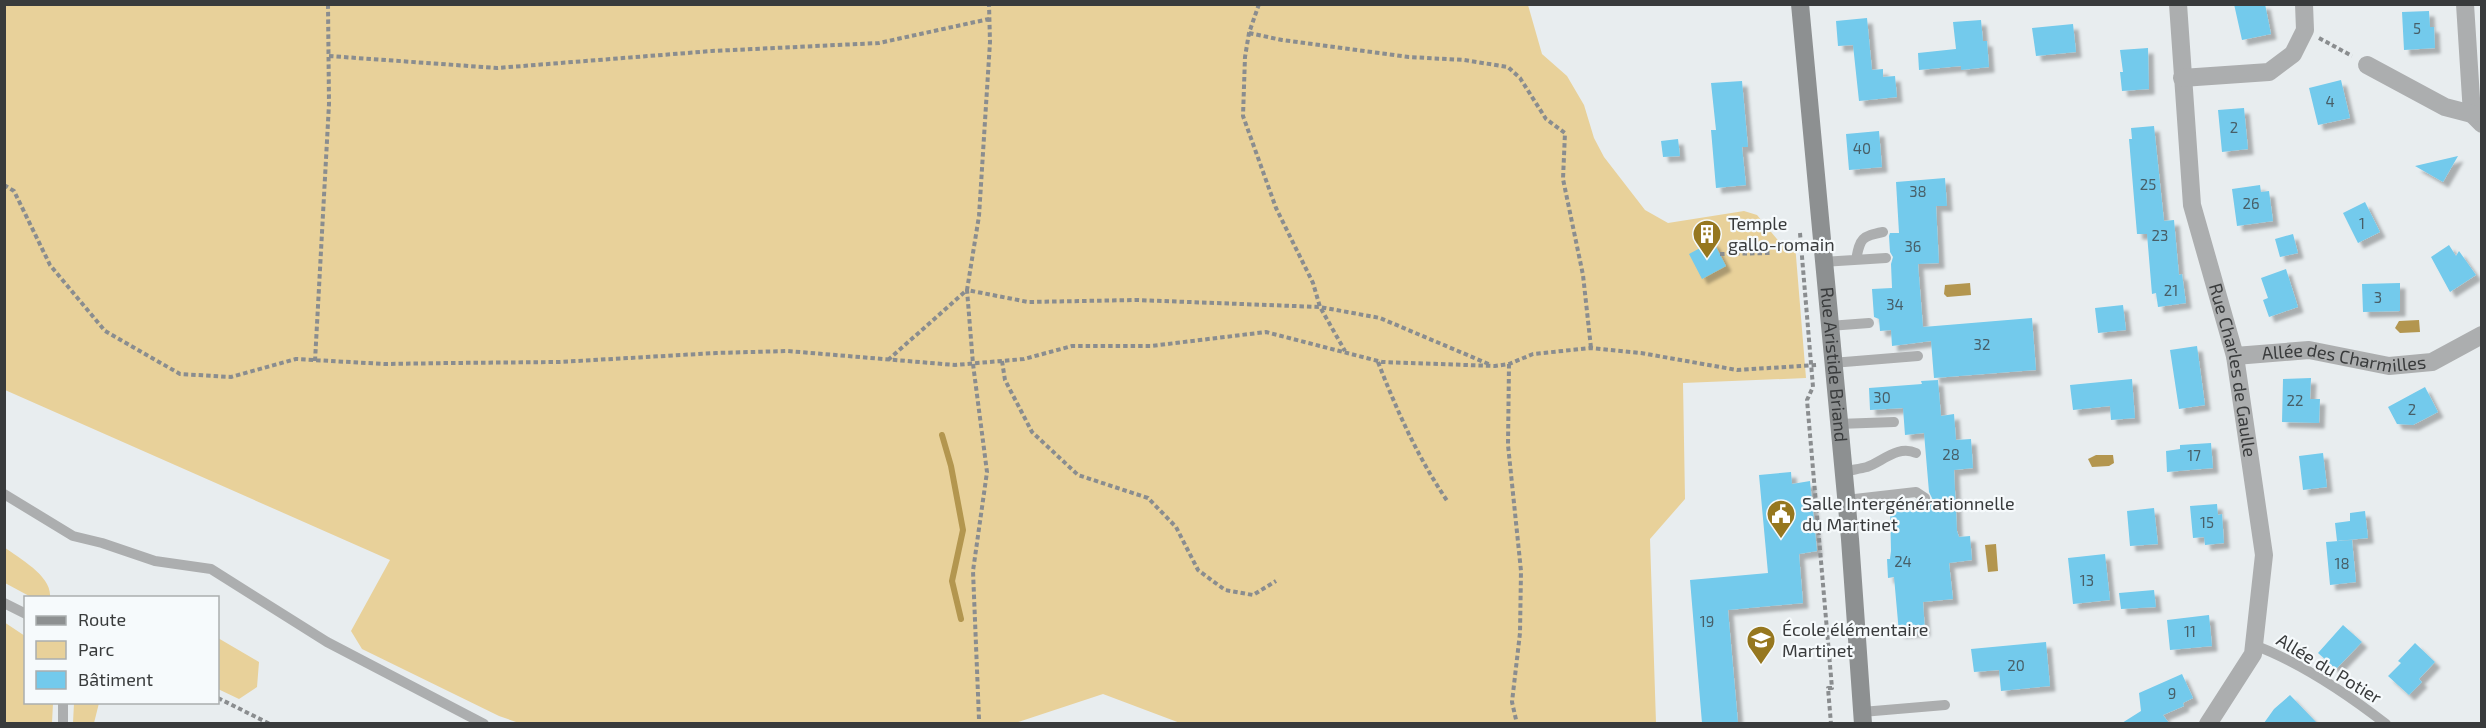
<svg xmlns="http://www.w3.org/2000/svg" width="2486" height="728" font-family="'Exo 2',sans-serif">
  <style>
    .green { fill: #e8d19a }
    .water { fill: #b3964f }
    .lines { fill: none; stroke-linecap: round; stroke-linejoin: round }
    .stream { stroke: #b3964f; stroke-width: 6 }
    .building { fill: #73caec; filter: url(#shadow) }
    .path { stroke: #8a8d8f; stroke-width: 4; stroke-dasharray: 4.5 3; stroke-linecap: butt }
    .lane { stroke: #acaeaf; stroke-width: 10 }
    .street { stroke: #acaeaf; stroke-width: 18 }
    .secondary { stroke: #8d9091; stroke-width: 18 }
    .labels { text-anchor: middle; stroke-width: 4.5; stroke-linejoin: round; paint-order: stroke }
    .number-label { font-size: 15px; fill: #485f68 }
    .poi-label { font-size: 18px; fill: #393b3c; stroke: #f6fafc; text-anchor: start }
    .street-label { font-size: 18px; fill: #393b3c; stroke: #f6fafc }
  </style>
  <defs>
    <filter id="shadow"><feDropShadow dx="5.5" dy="5.5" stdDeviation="1.5" flood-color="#0004"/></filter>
  </defs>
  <rect width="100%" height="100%" fill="#e8edef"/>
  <path class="green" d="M 4,5 L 1528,5 L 1542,54 L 1567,76 L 1584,105 L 1594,138 L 1604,157 L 1645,210 L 1668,223 L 1744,211 L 1757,215 L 1781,244 L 1795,244 L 1806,378 L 1683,383 L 1685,499 L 1650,539 L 1656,723 L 1180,723 L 1103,694 L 1012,724 L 519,723 L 499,716 L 362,649 L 351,631 L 390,560 L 5,390 Z
    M 4,547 C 20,559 52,576 50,597 L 31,597 L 5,583 Z
    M 4,622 L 25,636 L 26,702 L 53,703 L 52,723 L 5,723 Z
    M 218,638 L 259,662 L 257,687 L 239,699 L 218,689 Z
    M 74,703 L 99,703 L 94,723 L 73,723 Z"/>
  <path class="water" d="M 1970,283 L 1971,295 L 1947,297 L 1944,294 L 1945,285 Z
    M 2419,320 L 2420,332 L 2400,333 L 2395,328 L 2399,321 Z
    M 2096,455 L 2113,455 L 2114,463 L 2109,466 L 2092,467 L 2088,459 Z
    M 1996,544 L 1998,571 L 1988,572 L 1985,545 Z"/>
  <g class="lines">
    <path class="stream" d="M 942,435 L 951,466 L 963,530 L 952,581 L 961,619"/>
  </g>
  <path class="building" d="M 2234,4 L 2265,4 L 2271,34 L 2242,40 Z
    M 2429,11 L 2430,27 L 2434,27 L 2435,48 L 2404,50 L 2402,12 Z
    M 1867,18 L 1872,70 L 1883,69 L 1883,77 L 1895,76 L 1897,97 L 1859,101 L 1853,45 L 1838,46 L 1836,21 Z
    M 1981,20 L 1983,41 L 1987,41 L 1989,67 L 1961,70 L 1961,66 L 1919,70 L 1918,53 L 1956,49 L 1953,22 Z
    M 2073,24 L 2076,52 L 2036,56 L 2032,28 Z
    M 2148,48 L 2149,89 L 2122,91 L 2120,72 L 2123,72 L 2120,50 Z
    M 2341,80 L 2350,118 L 2318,125 L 2309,88 Z
    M 1742,81 L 1748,147 L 1742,147 L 1746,185 L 1716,188 L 1711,130 L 1716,130 L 1711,83 Z
    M 2244,108 L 2248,149 L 2222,152 L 2218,110 Z
    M 2154,126 L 2164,221 L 2174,220 L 2179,275 L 2182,274 L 2186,303 L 2158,307 L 2156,293 L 2152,294 L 2147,234 L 2137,234 L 2129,139 L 2132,139 L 2131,128 Z
    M 1879,131 L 1882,167 L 1849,170 L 1846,134 Z
    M 1678,139 L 1680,156 L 1663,157 L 1661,141 Z
    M 2458,156 L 2443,182 L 2415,166 Z
    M 1945,178 L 1947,206 L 1936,206 L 1939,263 L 1918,264 L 1923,327 L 2032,318 L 2036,370 L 1934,378 L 1931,341 L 1892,346 L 1891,330 L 1880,331 L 1879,319 L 1874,317 L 1872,289 L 1892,288 L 1891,264 L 1893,257 L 1890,252 L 1889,236 L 1890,233 L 1899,233 L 1896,182 Z
    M 2260,185 L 2261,192 L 2269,191 L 2273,221 L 2237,226 L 2232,189 Z
    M 2365,202 L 2380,232 L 2358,243 L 2343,213 Z
    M 2293,234 L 2298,253 L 2280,257 L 2275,239 Z
    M 1713,241 L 1726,266 L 1702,279 L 1689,254 Z
    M 2449,245 L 2456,256 L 2459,251 L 2476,275 L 2450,292 L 2431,257 Z
    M 2286,269 L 2298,307 L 2269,317 L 2263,300 L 2268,298 L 2261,278 Z
    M 2400,283 L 2400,311 L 2363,312 L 2362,284 Z
    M 2123,305 L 2126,330 L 2098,333 L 2095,308 Z
    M 2197,346 L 2205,405 L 2179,409 L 2170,350 Z
    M 2311,378 L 2310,399 L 2320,399 L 2319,423 L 2282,422 L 2283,379 Z
    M 2132,379 L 2135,418 L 2111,420 L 2110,406 L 2073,410 L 2070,385 Z
    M 1938,380 L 1941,416 L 1954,414 L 1956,440 L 1971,439 L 1973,468 L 1954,470 L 1957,531 L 1959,537 L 1970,536 L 1972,560 L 1949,563 L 1953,599 L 1923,602 L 1925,631 L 1899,633 L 1894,577 L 1888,578 L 1887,559 L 1890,559 L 1891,551 L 1890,503 L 1914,500 L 1925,505 L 1931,503 L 1932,498 L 1929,492 L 1924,433 L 1905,435 L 1903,408 L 1870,410 L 1869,388 L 1922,384 L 1921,381 Z
    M 2425,387 L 2438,412 L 2413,425 L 2397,424 L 2388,407 Z
    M 2211,443 L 2213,468 L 2167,472 L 2166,451 L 2180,449 L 2180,445 Z
    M 2323,453 L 2327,487 L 2303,490 L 2299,456 Z
    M 1791,472 L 1792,484 L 1810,481 L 1817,551 L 1799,554 L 1803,603 L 1728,610 L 1738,723 L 1702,723 L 1690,580 L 1768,573 L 1759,475 Z
    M 2217,504 L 2218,515 L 2222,514 L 2224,543 L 2205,545 L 2204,537 L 2193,538 L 2190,506 Z
    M 2154,508 L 2158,544 L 2130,546 L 2127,511 Z
    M 2365,511 L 2368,538 L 2337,541 L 2335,523 L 2350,521 L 2350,513 Z
    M 2352,540 L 2356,582 L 2330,585 L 2326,542 Z
    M 2105,554 L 2110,600 L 2073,604 L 2068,558 Z
    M 2154,590 L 2156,607 L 2121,609 L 2119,593 Z
    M 2209,615 L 2212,646 L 2170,650 L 2167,620 Z
    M 2343,625 L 2362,642 L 2336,669 L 2318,653 Z
    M 2046,642 L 2050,686 L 2001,691 L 1999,670 L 1974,672 L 1971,649 Z
    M 2415,643 L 2435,662 L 2419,679 L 2422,682 L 2409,695 L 2388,676 L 2401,663 L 2398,661 Z
    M 2182,674 L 2193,698 L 2183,703 L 2184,706 L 2163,715 L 2169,723 L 2122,723 L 2141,711 L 2139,693 Z
    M 2290,695 L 2317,723 L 2264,723 L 2274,709 Z"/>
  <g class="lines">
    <path class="path" d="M 1259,4 L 1249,33 L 1245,57 L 1243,116 L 1276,208 L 1313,283 L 1320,307 L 1345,351
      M 1249,33 L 1282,40 L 1409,57 L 1464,60 L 1508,67 L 1520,78 L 1546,119 L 1565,133 L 1563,179 L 1583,275 L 1591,348
      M 2319,38 L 2352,56
      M 329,56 L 497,68 L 712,51 L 879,43 L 989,19
      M 4,185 L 14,191 L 50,265 L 105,331 L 180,374 L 231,377 L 296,359 L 385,364 L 451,363 L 559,362 L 716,353 L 788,351 L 955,365 L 1024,359 L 1072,346 L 1151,346 L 1266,332 L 1382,362 L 1495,366 L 1509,364 L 1533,354 L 1591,348 L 1641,353 L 1737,370 L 1817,365
      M 1800,233 L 1813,387 L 1807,400 L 1832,688 L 1828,688 L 1831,724
      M 1720,254 L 1770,253
      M 888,360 L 967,290 L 979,216 L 990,42 L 989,4
      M 315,361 L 329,104 L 328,4
      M 1002,361 L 1005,380 L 1032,432 L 1078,475 L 1148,498 L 1176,527 L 1198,570 L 1225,590 L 1253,595 L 1276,581
      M 1378,362 C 1397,411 1418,458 1448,502
      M 1509,364 L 1508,445 L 1521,571 L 1520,633 L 1512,702 L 1517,724
      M 218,698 L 270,724
      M 979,719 L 973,571 L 987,472 L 973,364 L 967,290 L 1028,302 L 1136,300 L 1320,307 L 1380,318 L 1491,365"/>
    <path class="lane" d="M 1856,260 C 1860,238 1862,236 1883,232
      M 1822,262 L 1886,258
      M 1829,326 L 1869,323
      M 1832,363 L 1918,356
      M 1838,424 L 1894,422
      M 1843,472 C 1851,470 1859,469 1867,467 C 1883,461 1898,445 1916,453
      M 4,494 L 73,536 L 102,543 L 155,561 L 211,569 L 327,642 L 484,724
      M 1846,500 L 1916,492 L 1925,498
      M 4,603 L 26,614
      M 2254,645 C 2302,663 2346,693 2386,724
      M 63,702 L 63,724
      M 1862,712 L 1945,705"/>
    <g class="street">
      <path id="s1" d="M 2178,4 L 2192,205 L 2235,356 L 2264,555 L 2253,654 L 2208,724"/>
      <path d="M 2465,4 L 2472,114 L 2482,124"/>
      <path d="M 2367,65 L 2445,107 L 2472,114"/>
      <path d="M 2182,78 L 2269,72 L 2293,54 L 2305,30 L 2304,4"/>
      <path id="s2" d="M 2235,356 L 2309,350 L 2389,366 L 2432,362 L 2482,335"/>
    </g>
    <path class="secondary" id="s3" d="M 1800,4 L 1850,539 L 1863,724"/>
  </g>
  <defs>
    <g id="building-pin" transform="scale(1.5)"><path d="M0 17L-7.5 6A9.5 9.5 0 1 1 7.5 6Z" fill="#96771f" stroke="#f6fafc"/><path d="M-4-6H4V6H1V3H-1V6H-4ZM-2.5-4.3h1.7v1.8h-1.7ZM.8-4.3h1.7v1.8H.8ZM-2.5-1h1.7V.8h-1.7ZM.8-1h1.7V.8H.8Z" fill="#fff"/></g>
    <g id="civic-pin" transform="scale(1.5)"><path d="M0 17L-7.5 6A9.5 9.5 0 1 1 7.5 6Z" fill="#96771f" stroke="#f6fafc"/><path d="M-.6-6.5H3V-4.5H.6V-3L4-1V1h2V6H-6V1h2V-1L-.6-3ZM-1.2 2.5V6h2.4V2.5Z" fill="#fff"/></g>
    <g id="school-pin" transform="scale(1.5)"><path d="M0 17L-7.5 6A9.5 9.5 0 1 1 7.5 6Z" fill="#96771f" stroke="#f6fafc"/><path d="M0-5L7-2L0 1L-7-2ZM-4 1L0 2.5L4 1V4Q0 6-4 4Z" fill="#fff"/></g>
  </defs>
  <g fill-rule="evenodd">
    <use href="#building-pin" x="1707" y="234"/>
    <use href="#civic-pin" x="1781" y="514"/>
    <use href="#school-pin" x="1761" y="640"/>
  </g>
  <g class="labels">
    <g class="number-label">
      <text x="2417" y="34">5</text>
      <text x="2330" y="107">4</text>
      <text x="2234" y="133">2</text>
      <text x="1862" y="154">40</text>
      <text x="2148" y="190">25</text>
      <text x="1918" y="197">38</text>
      <text x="2251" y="209">26</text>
      <text x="2362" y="229">1</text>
      <text x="2160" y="241">23</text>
      <text x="1913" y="252">36</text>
      <text x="2171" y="296">21</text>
      <text x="2378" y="303">3</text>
      <text x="1895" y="310">34</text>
      <text x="1982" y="350">32</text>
      <text x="1882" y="403">30</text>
      <text x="2295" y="406">22</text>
      <text x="2412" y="415">2</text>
      <text x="1951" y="460">28</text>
      <text x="2194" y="461">17</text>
      <text x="2207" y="528">15</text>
      <text x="1903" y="567">24</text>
      <text x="2342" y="569">18</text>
      <text x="2087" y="586">13</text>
      <text x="1707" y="627">19</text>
      <text x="2190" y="637">11</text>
      <text x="2016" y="671">20</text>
      <text x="2172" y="699">9</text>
    </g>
    <g class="poi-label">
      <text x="1728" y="230">Temple<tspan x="1728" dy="21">gallo-romain</tspan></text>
      <text x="1802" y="510">Salle Intergénérationnelle<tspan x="1802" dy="21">du Martinet</tspan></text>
      <text x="1782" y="636">École élémentaire<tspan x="1782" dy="21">Martinet</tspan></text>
    </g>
    <g class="street-label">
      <text dy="6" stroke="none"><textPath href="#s2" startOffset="110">Allée des Charmilles</textPath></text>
      <text dy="6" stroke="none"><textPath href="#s3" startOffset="362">Rue Aristide Briand</textPath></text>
      <text dy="6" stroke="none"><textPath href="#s1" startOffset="372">Rue Charles de Gaulle</textPath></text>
      <text transform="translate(2329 669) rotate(31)" y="6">Allée du Potier</text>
    </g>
  </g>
  <rect width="2486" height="728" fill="none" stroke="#393b3c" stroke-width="12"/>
  <rect x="24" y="596" width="195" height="108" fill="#f6fafc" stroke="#aaaeaf" stroke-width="1.5"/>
  <rect x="36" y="616" width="30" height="9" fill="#8d9091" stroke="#aaaeaf" stroke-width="1.5"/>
  <text x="78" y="626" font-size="18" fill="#393b3c">Route</text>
  <rect x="36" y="641" width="30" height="18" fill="#e8d19a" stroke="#aaaeaf" stroke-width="1.5"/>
  <text x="78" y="656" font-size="18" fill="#393b3c">Parc</text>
  <rect x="36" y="671" width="30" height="18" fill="#73caec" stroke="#aaaeaf" stroke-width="1.5"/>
  <text x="78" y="686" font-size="18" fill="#393b3c">Bâtiment</text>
</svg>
